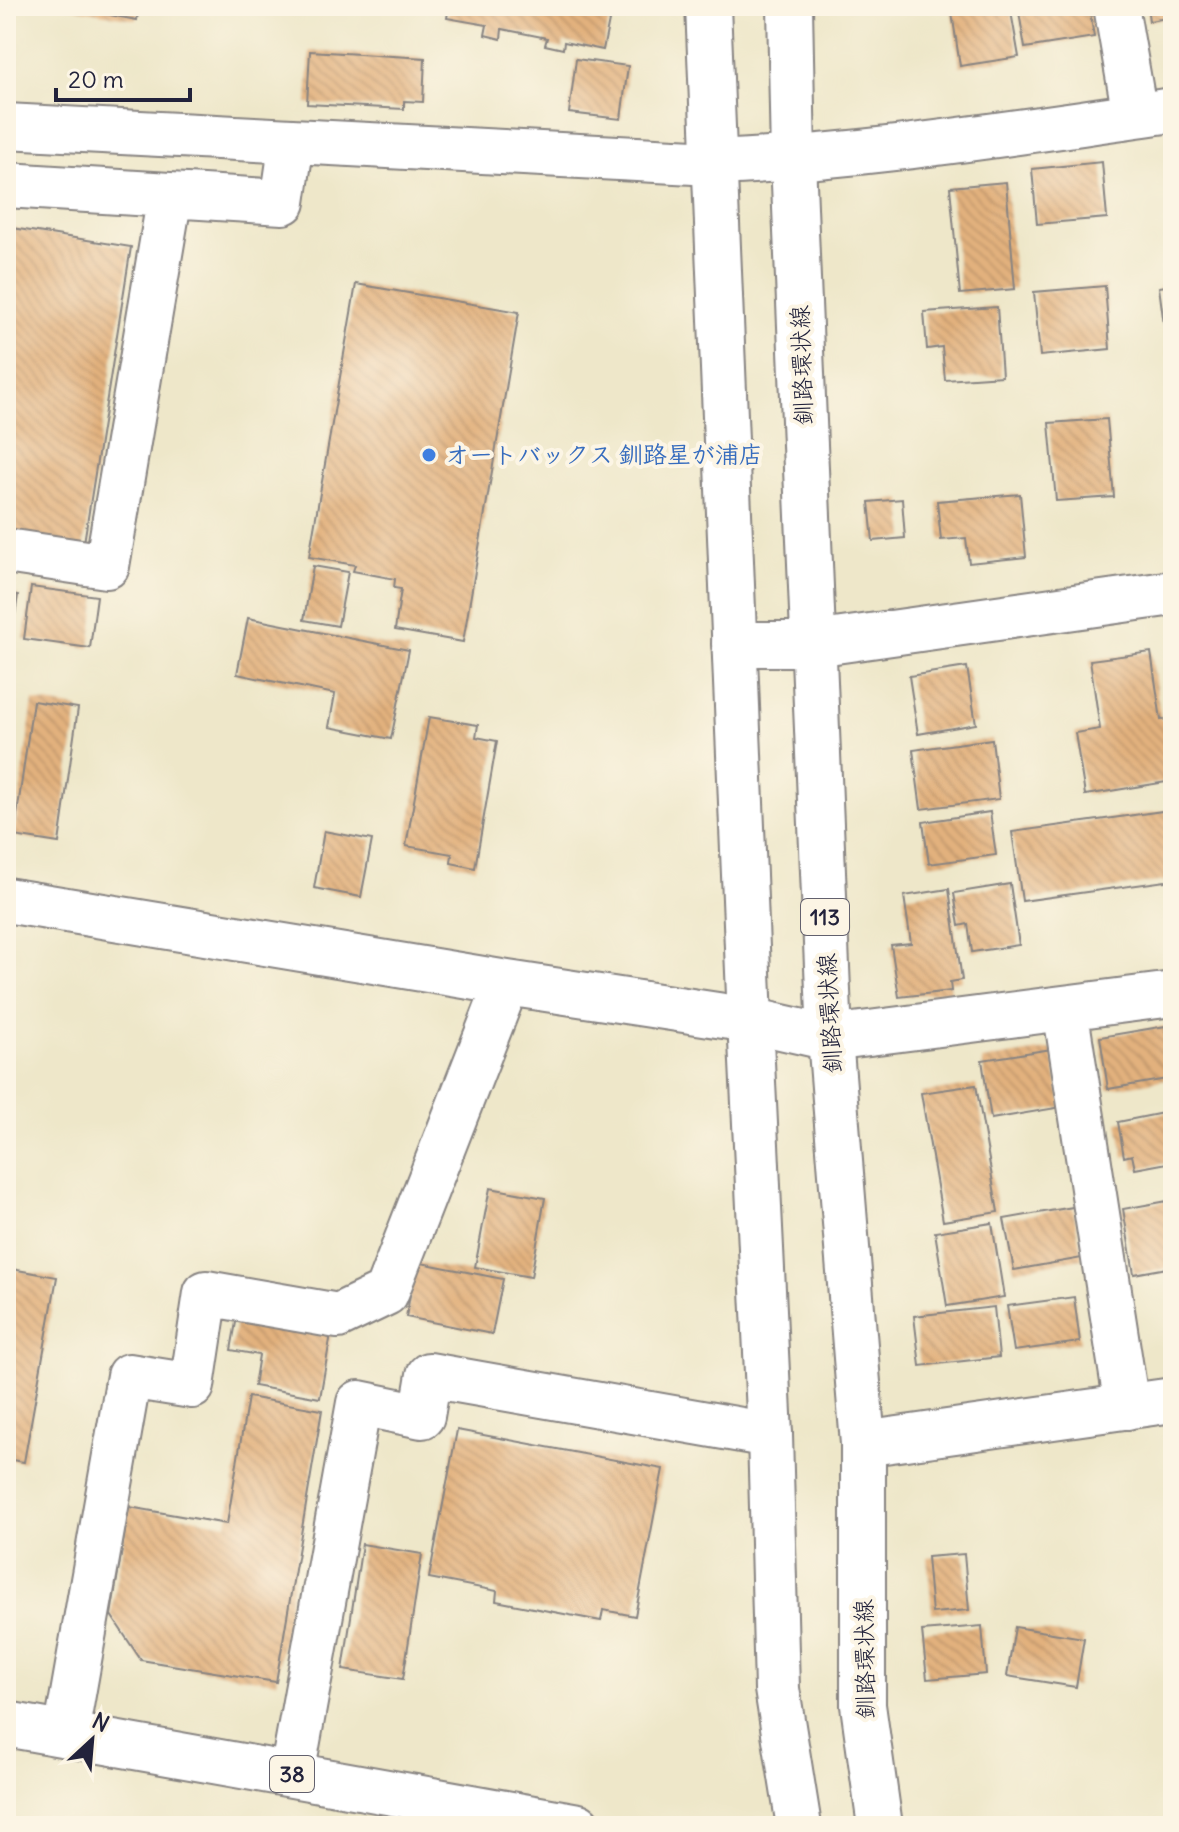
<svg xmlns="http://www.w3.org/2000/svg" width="1179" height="1832" font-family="Delius,'Klee One',sans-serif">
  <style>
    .building { fill: url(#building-back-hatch) }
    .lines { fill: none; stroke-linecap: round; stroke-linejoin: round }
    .minor-casing { stroke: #888482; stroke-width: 48 }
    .major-casing { stroke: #888482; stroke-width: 48 }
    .highway-casing { stroke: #888482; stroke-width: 48 }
    .minor { stroke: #fff; stroke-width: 44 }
    .major { stroke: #fff; stroke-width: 44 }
    .highway { stroke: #fff; stroke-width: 44 }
    .shop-dot { fill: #3f7fe0; stroke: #fcf5e5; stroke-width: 3 }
    .labels { text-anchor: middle; stroke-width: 8; stroke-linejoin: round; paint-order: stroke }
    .shield { fill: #fcf5e5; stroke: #63616e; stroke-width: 2 }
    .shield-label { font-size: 22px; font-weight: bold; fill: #22223b }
    .street-label { font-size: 24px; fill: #22223b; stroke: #fcf5e5 }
    .shop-label { font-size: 24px; font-weight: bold; fill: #366cbe; stroke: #fcf5e5; text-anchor: start }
  </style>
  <defs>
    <pattern id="building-back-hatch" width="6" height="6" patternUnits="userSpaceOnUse" patternTransform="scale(2)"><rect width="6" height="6" fill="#e2b17d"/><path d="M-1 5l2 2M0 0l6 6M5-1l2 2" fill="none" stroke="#c2986d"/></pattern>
  </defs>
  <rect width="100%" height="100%" fill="#fcf5e5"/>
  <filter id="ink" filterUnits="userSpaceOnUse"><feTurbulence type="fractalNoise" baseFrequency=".0125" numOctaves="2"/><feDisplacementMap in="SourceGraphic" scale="16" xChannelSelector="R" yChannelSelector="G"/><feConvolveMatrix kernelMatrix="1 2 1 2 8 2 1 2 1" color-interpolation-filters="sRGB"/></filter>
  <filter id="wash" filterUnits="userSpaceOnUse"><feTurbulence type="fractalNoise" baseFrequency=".006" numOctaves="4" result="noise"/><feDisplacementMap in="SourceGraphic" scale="32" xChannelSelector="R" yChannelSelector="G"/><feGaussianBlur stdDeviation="1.8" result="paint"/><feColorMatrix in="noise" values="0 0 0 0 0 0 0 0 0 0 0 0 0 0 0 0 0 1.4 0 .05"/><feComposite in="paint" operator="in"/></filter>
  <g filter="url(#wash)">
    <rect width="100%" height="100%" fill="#eee7c9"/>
    <g id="blocks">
      <path class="building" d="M 62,6 L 139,6 L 137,20 Z
        M 449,6 L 612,6 L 603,50 L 564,42 L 563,49 L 545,45 L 547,38 L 502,29 L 501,39 L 485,35 L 487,25 L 447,18 Z
        M 951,6 L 1010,6 L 1019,57 L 960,66 Z
        M 1018,6 L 1089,6 L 1094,37 L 1025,48 Z
        M 1147,6 L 1173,6 L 1173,17 L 1149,21 Z
        M 310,51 L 425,58 L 423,102 L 404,101 L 404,109 L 307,104 Z
        M 576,59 L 628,66 L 621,119 L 569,113 Z
        M 1102,162 L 1107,218 L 1037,224 L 1032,169 Z
        M 1006,182 L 1015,289 L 960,294 L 950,187 Z
        M 6,227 L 131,247 L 83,549 L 6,536 Z
        M 356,284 L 519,312 L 463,642 L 395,630 L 401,589 L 394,588 L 395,579 L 353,571 L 355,565 L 309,557 Z
        M 1173,285 L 1173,354 L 1168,355 L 1159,287 Z
        M 1105,286 L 1110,349 L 1040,356 L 1034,292 Z
        M 997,307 L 1002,376 L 945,380 L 942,347 L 927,349 L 924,312 Z
        M 1173,417 L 1173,461 L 1171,461 L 1164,419 Z
        M 1107,419 L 1114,497 L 1056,501 L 1049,423 Z
        M 1020,494 L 1026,557 L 969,563 L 966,538 L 941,540 L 937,501 Z
        M 902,499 L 905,538 L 873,541 L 869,502 Z
        M 313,566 L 348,572 L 338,626 L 304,620 Z
        M 31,587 L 97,596 L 90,648 L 24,639 Z
        M 6,593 L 18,595 L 13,628 L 6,627 Z
        M 248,618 L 409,650 L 391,739 L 329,727 L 335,694 L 237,674 Z
        M 1151,652 L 1161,720 L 1173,718 L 1173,781 L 1085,795 L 1075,733 L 1100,729 L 1090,660 Z
        M 967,667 L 976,724 L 918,734 L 909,676 Z
        M 33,701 L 78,708 L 59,843 L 14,836 Z
        M 429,717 L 478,725 L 476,737 L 497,741 L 475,868 L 451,863 L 452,854 L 406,846 Z
        M 992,739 L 999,799 L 921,809 L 913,750 Z
        M 1170,810 L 1173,831 L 1173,880 L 1022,901 L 1012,832 Z
        M 990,812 L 996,855 L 929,864 L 923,822 Z
        M 324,831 L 372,840 L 361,897 L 314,888 Z
        M 1010,884 L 1019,945 L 972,952 L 968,924 L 959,926 L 954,893 Z
        M 949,889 L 962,980 L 950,982 L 951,991 L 899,997 L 891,945 L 911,943 L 904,896 Z
        M 1166,1026 L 1173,1078 L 1108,1089 L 1100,1037 Z
        M 1052,1049 L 1062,1107 L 991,1119 L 982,1060 Z
        M 976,1085 L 998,1212 L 943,1221 L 921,1093 Z
        M 1173,1111 L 1173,1162 L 1135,1169 L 1132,1155 L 1124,1157 L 1118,1122 Z
        M 490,1188 L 545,1198 L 531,1277 L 475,1267 Z
        M 1173,1200 L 1173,1267 L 1134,1274 L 1123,1209 Z
        M 1073,1207 L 1082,1258 L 1014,1270 L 1004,1219 Z
        M 992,1223 L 1004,1297 L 947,1306 L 935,1232 Z
        M 416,1262 L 503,1279 L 492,1334 L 406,1317 Z
        M 6,1268 L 57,1277 L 24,1462 L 6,1459 Z
        M 1074,1297 L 1080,1342 L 1014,1351 L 1007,1306 Z
        M 994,1307 L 999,1357 L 920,1366 L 914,1316 Z
        M 238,1311 L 332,1328 L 320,1398 L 254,1386 L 259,1355 L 231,1350 Z
        M 248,1397 L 322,1410 L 276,1682 L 141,1660 L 111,1615 L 129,1507 L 227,1524 Z
        M 457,1430 L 663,1469 L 635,1616 L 603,1610 L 601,1621 L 496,1601 L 497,1591 L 429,1578 Z
        M 362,1544 L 422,1554 L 403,1679 L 343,1670 Z
        M 964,1554 L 969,1610 L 932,1613 L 927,1557 Z
        M 982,1626 L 986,1674 L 927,1679 L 922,1631 Z
        M 1015,1627 L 1084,1638 L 1076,1687 L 1007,1676 Z"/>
    </g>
  </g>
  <g filter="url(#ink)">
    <use href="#blocks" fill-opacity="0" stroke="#888482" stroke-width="2"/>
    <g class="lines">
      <g class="minor-casing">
        <path id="minor" d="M 1116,6 L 1135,115
          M 6,126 L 713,163 C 867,157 1020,131 1173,110
          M 6,185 L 283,202 L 292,141
          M 6,551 L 107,566 L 170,195
          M 734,644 L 814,644 L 1173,593
          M 6,900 L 507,983 L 750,1020 L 830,1038 L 1173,994
          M 1065,1008 L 1127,1407
          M 863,1444 L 1173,1400
          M 66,1734 L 129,1376 L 192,1386 L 206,1293 L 338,1316 L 386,1293 L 507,983
          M 292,1774 L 359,1403 L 422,1416 L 429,1375 L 770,1435"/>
      </g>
      <g class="major-casing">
        <path id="major" d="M 708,6 L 750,1020 L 770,1435 L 777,1689 L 799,1826
          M 790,6 L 793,160 L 830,1038 L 863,1444 L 863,1705 L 880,1826"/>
      </g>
      <g class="highway-casing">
        <path id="highway" d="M 6,1724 L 578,1826"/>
      </g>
      <use href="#minor" class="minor"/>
      <use href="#major" class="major"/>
      <use href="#highway" class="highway"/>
    </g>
  </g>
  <circle class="shop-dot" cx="429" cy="455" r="8"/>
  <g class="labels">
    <g class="shield">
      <rect x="801" y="899" width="48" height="36" rx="6"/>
      <rect x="270" y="1756" width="44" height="36" rx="6"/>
    </g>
    <g class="shield-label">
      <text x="825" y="925">113</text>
      <text x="292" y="1782">38</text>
    </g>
    <g class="street-label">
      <text transform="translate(802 365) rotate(-92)" y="8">釧路環状線</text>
      <text transform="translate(830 1013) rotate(-93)" y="8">釧路環状線</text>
      <text transform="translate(865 1659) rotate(-91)" y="8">釧路環状線</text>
    </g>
    <g class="shop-label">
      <text x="445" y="463">オートバックス 釧路星が浦店</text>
    </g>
  </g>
  <rect width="1179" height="1832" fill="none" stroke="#fcf5e5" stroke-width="32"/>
  <g transform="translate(92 1740) rotate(26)" stroke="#fcf5e5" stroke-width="6" paint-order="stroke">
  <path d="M0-6L14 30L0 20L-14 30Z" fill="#22223b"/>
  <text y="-12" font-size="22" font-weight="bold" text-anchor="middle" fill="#22223b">N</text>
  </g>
  <path d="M56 88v12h134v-12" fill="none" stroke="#22223b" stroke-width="4"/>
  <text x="68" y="88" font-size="24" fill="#22223b" stroke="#fcf5e5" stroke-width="6" paint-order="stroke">20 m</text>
</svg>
